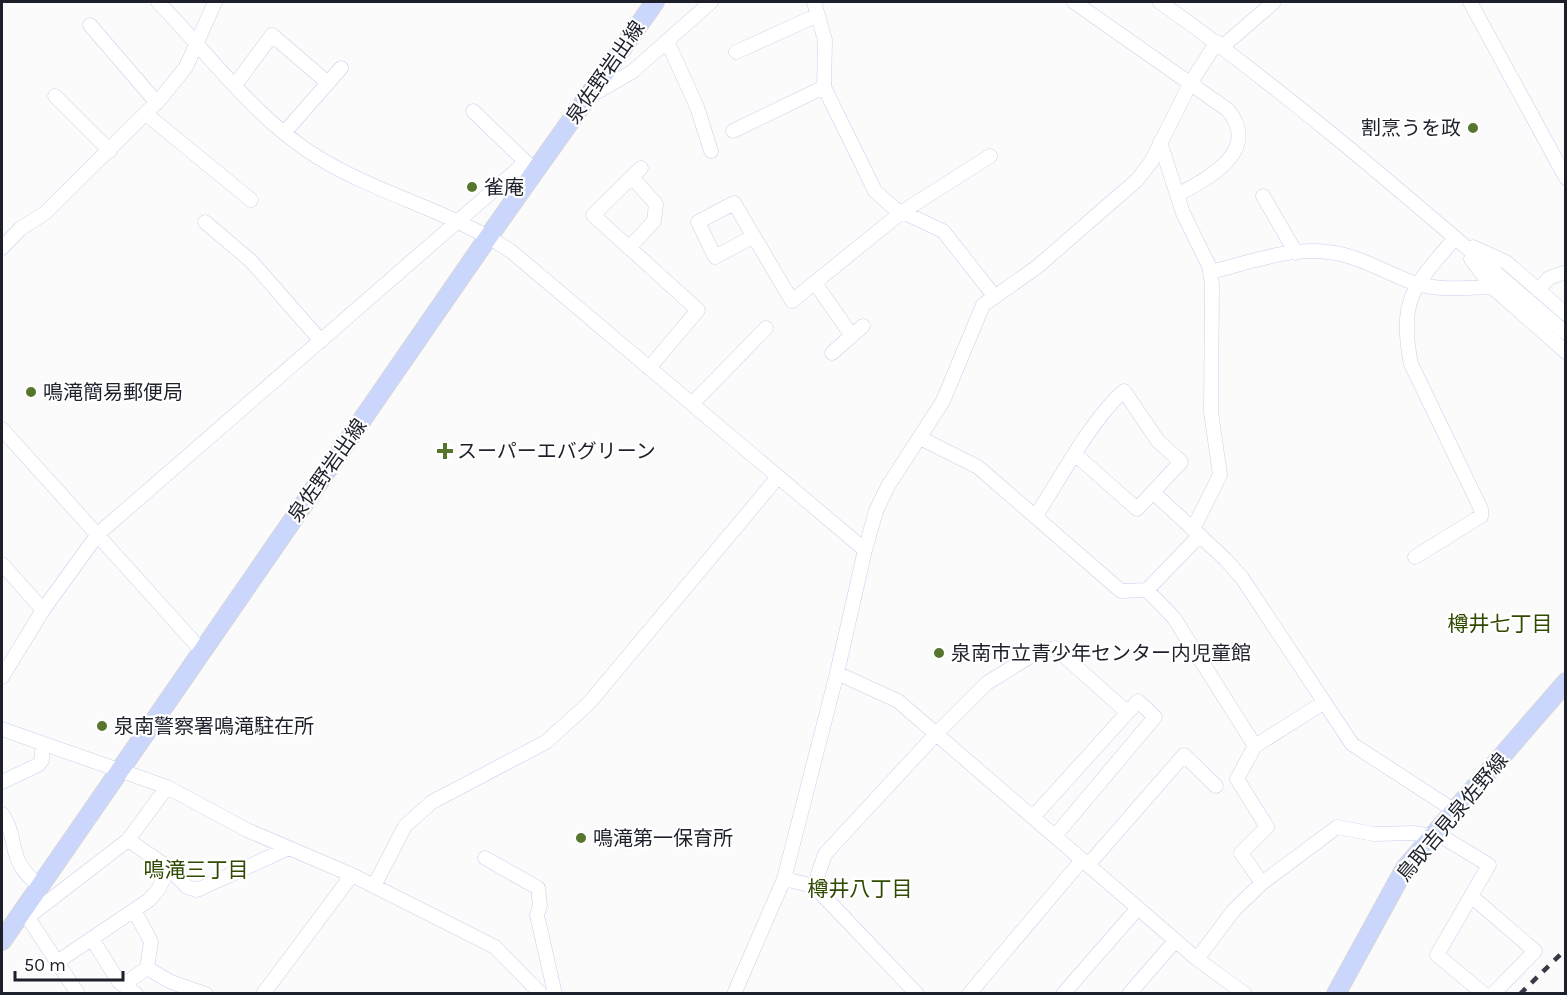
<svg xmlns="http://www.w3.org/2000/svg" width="1567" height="995" font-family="Karla,'Noto Sans JP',sans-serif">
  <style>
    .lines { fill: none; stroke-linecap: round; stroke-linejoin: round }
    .minor-casing { stroke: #c7d0ee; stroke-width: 15 }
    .major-casing { stroke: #d6d7d9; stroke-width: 20 }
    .minor { stroke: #fff; stroke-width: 14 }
    .major { stroke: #cbd6fc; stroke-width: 18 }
    .rail { stroke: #373a44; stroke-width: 4.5; stroke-dasharray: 8 8; stroke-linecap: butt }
    .poi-dot { fill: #57762d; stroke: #fff; stroke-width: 2 }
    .labels { text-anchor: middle; stroke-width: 4.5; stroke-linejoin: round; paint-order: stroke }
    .street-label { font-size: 20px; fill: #1d202b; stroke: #fff }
    .poi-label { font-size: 20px; fill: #1d202b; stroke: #fff; text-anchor: start }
    .neighbourhood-label { font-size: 21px; fill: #304a00; stroke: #fff }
  </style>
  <rect width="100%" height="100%" fill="#fbfbfb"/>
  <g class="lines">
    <g class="minor-casing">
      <path id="minor" d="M 158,2 C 209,54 255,119 319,158 C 380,195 452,211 512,252 L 865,550
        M 814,2 L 825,40 L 824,87 L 875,191 L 894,208 L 943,231 L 995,297
        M 1074,2 L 1228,110 C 1261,151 1209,178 1177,195
        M 1160,2 C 1302,103 1433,219 1566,333
        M 1470,2 L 1566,178
        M 90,25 L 157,103
        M 667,41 L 697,107 L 711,151
        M 1223,46 L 1274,2
        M 736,52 L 818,15
        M 235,85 L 272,35 L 328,83
        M 55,96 L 110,151
        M 590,96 L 632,72 L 711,2
        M 473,111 L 531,167
        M 146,114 L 251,200
        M 733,131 L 824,87
        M 284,133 L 341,68
        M 1160,142 L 1183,213 L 1209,266 L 1212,284 L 1211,412 L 1220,475 L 1193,529
        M 641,168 L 593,215 L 698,310 L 649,368
        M 1263,196 L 1296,253
        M 205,222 L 251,261 L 321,341
        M 752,237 L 715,257 L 698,222 L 734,203 L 792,301 L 902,212 L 990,156
        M 1473,247 L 1506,262 L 1566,314
        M 2,248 L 20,229 L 45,213 L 161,98 L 186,67 L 215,2
        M 629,248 L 654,221 L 656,204 L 632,177
        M 1471,259 L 1492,287 L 1566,352
        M 1210,272 C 1248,263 1289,247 1328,252 C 1358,255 1386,273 1414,283 C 1439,291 1466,288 1492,287
        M 815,283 L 852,336
        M 1538,290 L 1549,278 L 1566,272
        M 832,353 L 863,326
        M 692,404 L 766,328
        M 2,429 L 202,651
        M 920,438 L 978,467 L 1121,591 L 1147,590 L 1200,535
        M 1154,493 L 1226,560 L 1242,578 L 1352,744 L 1455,811
        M 1035,517 C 1059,481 1092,418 1124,391 L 1158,441 L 1181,462 L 1137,509 L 1076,455
        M 1415,557 L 1481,516 L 1481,509 L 1411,364 C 1398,298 1415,285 1455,238
        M 2,564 L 43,610
        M 1147,590 L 1174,618 L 1255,746
        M 837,673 L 898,701 L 1197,959 L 1245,994
        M 2,677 L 43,610 L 98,534 L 526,162
        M 2,729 L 167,787 L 247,830 L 352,875 L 495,947 L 541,994
        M 2,782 L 38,765 L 42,760 L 42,743
        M 2,814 C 13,829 11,843 18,860 C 22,871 31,878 39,887
        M 1033,817 L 1138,701 L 1155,717 L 1055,836
        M 1436,833 L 1489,865 L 1437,955 L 1484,994
        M 128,840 L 169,868 L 187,887 L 197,890 L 289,848
        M 485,858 L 538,888 L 540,905 L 537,915 L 555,994
        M 1088,865 L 1184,755 L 1216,786
        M 784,879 L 814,886 L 917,994
        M 1262,883 L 1241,853 L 1267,827 L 1237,779 L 1255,746 L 1323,703
        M 374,886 L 405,826 L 432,802 L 546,742 L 589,703 L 778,477
        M 814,886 L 825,854 L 937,733 L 987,683 L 1039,651 L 1055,648 L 1127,712
        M 1471,896 L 1535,951 L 1493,994
        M 23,910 L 78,994
        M 28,917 L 128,840 L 167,787
        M 92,939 L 119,982 L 136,994
        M 1197,959 L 1234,910 L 1262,883 L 1337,827 L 1374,834 L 1413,833 L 1433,836
        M 57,962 L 149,900 L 158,890 L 169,868
        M 147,968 L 171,982 L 206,994
        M 123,985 L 147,968 L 151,942 L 134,910
        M 263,994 L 352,875
        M 734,994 L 784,879 L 837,673 L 865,550 L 876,511 L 888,486 L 943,401 L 983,305 L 1037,267 L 1137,180 L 1151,162 L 1191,82 L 1217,42
        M 969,994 L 1082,860
        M 1063,994 L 1138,908
        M 1129,994 L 1175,941"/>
    </g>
    <g class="major-casing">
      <path id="major" d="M 2,941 L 489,236 L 655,2
        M 1336,994 L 1405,868 L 1566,682"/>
    </g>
    <use href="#minor" class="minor"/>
    <use href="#major" class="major"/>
    <path class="rail" d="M 1520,994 L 1566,949"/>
  </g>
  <g class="poi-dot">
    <circle cx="1473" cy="128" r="6"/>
    <circle cx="472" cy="187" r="6"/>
    <circle cx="31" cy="392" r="6"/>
    <path d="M442 442h6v6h6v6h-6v6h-6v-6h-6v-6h6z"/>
    <circle cx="939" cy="653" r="6"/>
    <circle cx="102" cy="726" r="6"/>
    <circle cx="581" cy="838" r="6"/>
  </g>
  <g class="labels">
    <g class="street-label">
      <text transform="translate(605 72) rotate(-55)" y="7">泉佐野岩出線</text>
      <text transform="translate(327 470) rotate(-55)" y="7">泉佐野岩出線</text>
      <text transform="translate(1452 817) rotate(-50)" y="7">鳥取吉見泉佐野線</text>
    </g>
    <g class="poi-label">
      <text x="1461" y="135" text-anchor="end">割烹うを政</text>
      <text x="484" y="194">雀庵</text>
      <text x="43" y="399">鳴滝簡易郵便局</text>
      <text x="457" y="458">スーパーエバグリーン</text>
      <text x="951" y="660">泉南市立青少年センター内児童館</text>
      <text x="114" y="733">泉南警察署鳴滝駐在所</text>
      <text x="593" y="845">鳴滝第一保育所</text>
    </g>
    <g class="neighbourhood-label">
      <text x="1500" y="631">樽井七丁目</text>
      <text x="196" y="877">鳴滝三丁目</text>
      <text x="860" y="896">樽井八丁目</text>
    </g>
  </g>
  <rect width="1567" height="995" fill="none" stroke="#1d202b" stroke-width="6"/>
  <path d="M15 971v9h108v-9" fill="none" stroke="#1d202b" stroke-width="3"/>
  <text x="24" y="971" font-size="18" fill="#1d202b" stroke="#ffffff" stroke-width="4.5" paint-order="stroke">50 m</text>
</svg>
